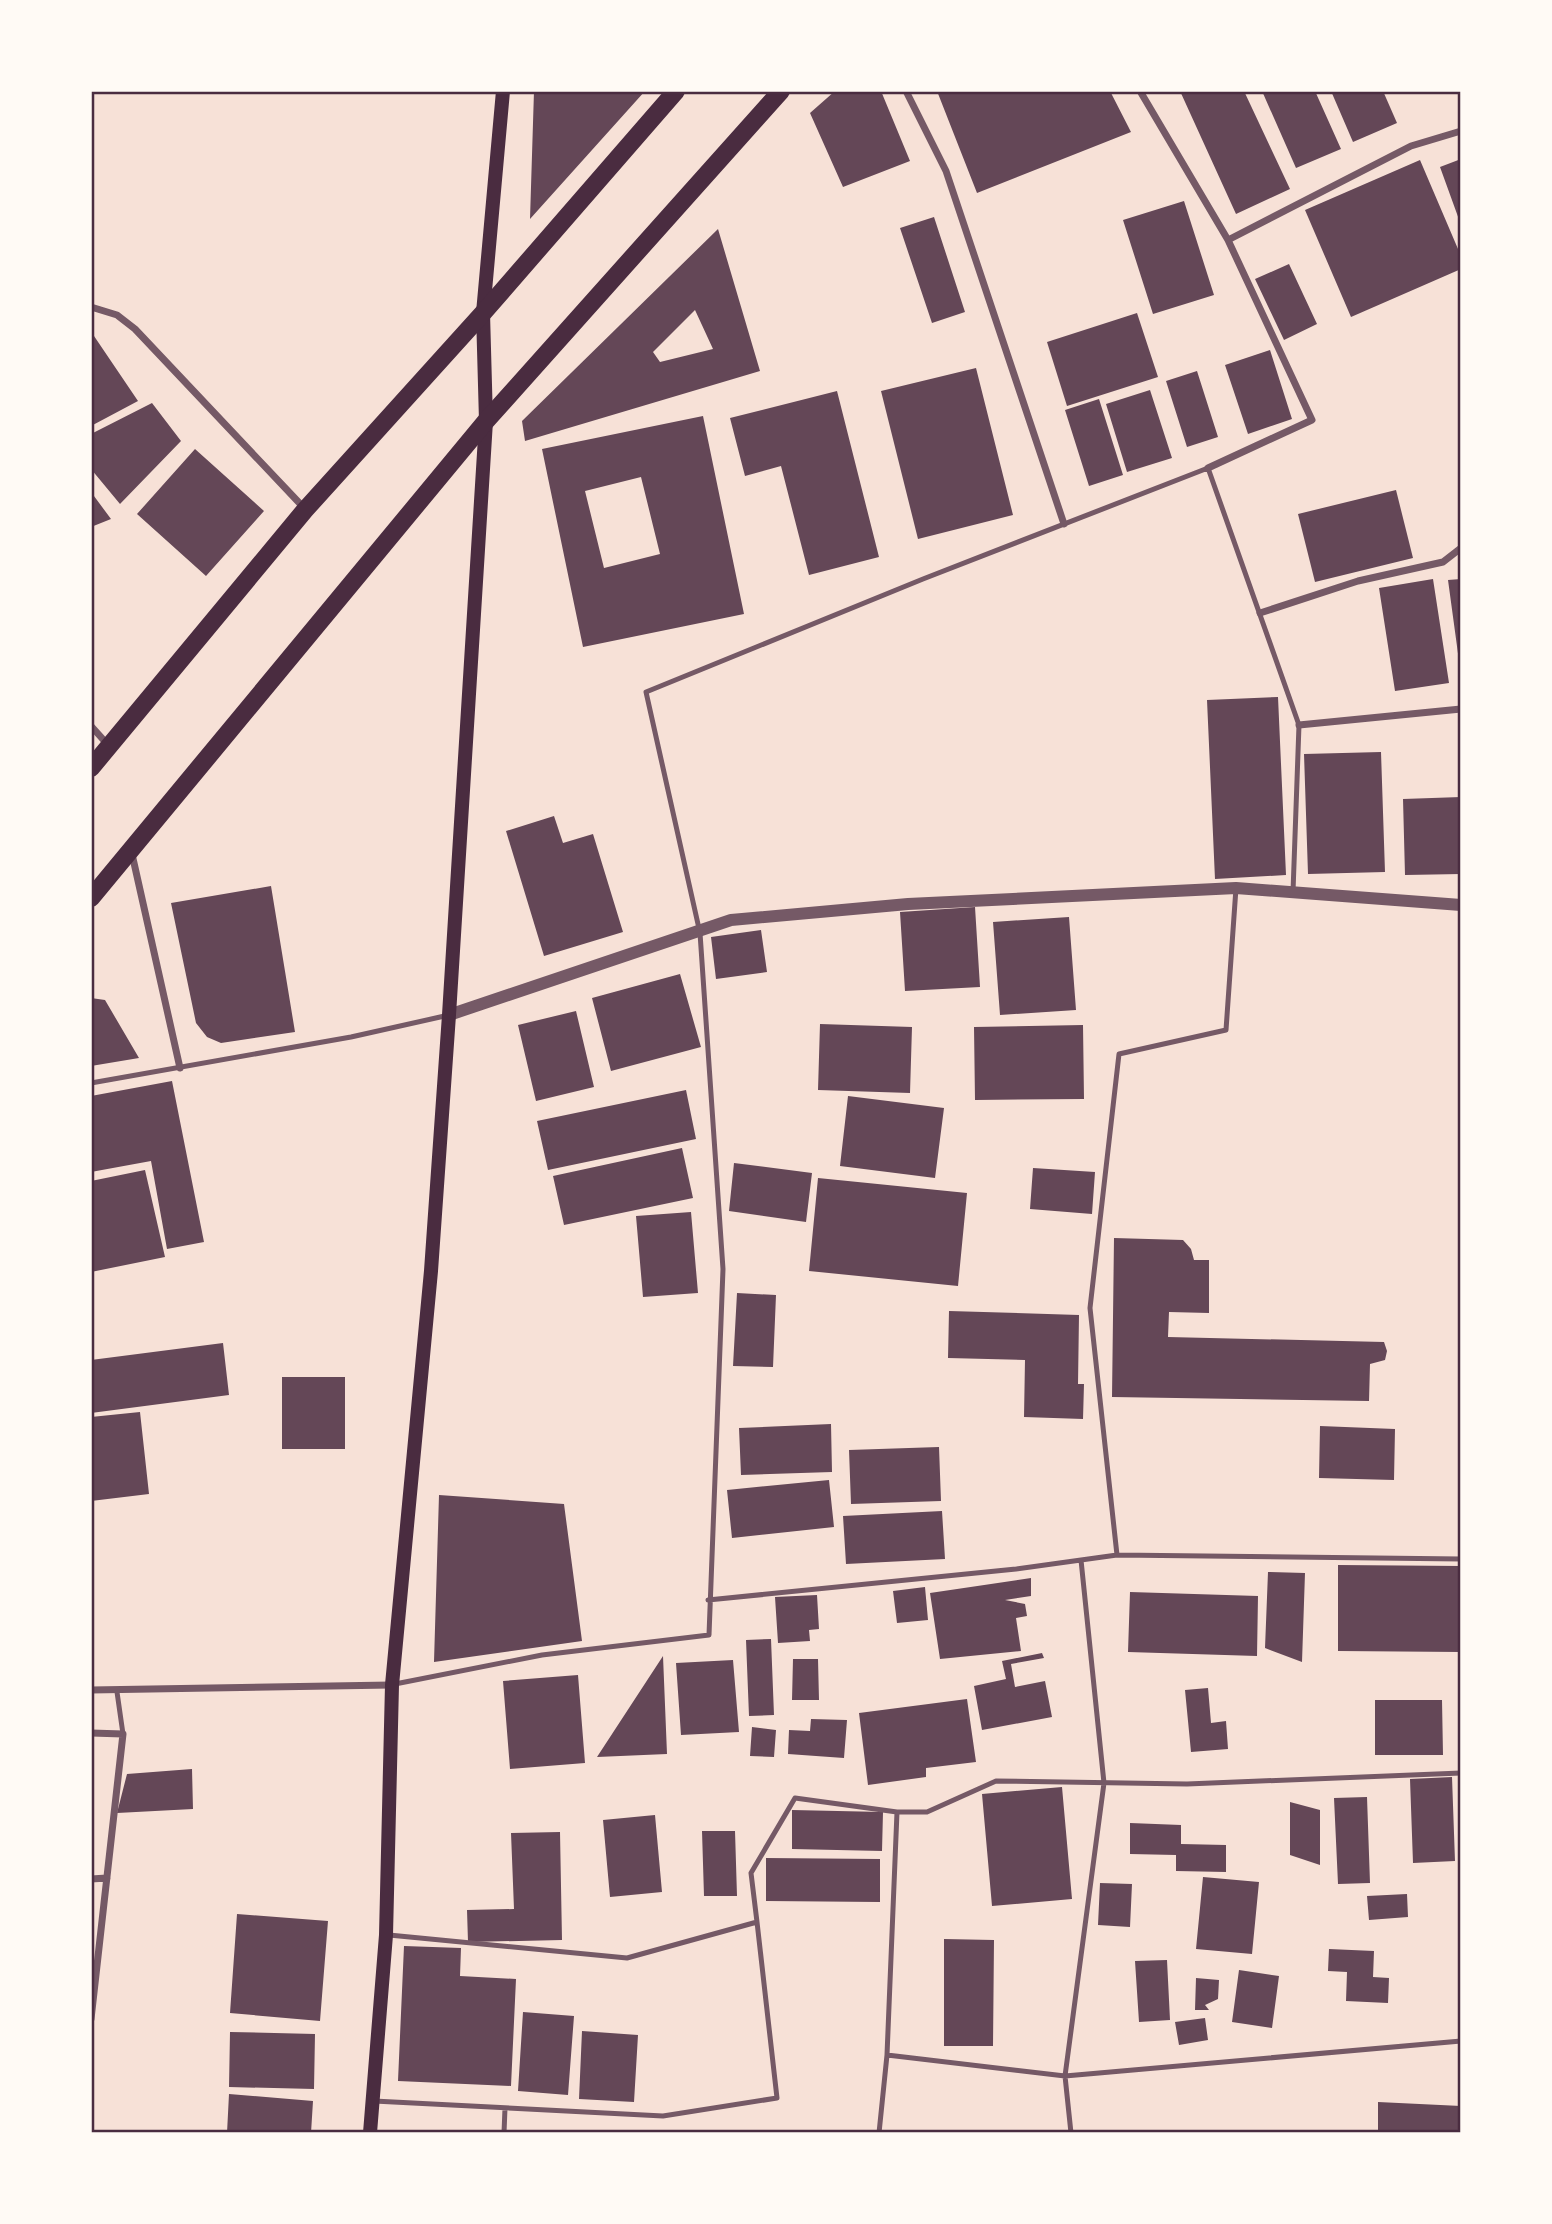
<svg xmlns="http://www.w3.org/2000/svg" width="1552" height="2224" font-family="'Libre Baskerville',serif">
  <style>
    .building { fill: #644757; fill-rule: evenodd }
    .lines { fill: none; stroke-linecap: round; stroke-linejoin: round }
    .service { stroke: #755966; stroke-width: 5 }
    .minor { stroke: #755966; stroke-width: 7 }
    .tertiary { stroke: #755966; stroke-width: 12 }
    .secondary { stroke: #4a2c40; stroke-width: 14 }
    .primary { stroke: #4a2c40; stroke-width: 18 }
    .neatline { fill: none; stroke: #4a2c40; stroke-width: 2.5 }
  </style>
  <rect width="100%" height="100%" fill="#f7e1d7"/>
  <path class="building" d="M 534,91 L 645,91 L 530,219 Z
    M 835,91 L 881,91 L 910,161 L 843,187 L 810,113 Z
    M 937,91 L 1110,91 L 1131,132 L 977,193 Z
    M 1180,91 L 1244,91 L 1290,189 L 1236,214 Z
    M 1262,91 L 1315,91 L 1341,149 L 1296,168 Z
    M 1331,91 L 1383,91 L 1397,123 L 1353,142 Z
    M 1461,159 L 1461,225 L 1440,167 Z
    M 1420,160 L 1461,256 L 1461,269 L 1351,317 L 1305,210 Z
    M 1184,201 L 1214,295 L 1153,314 L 1123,220 Z
    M 934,217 L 965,312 L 932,323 L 900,228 Z
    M 718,229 L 760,371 L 525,441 L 522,421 ZM 695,310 L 713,349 L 660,362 L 653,352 Z
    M 1289,264 L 1317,324 L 1284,340 L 1255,279 Z
    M 1137,313 L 1158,377 L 1067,406 L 1047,342 Z
    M 91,336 L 94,336 L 138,401 L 91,426 Z
    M 1270,350 L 1292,419 L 1248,434 L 1225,365 Z
    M 976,368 L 1013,515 L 918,539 L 881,391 Z
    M 1197,371 L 1218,437 L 1187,447 L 1166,381 Z
    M 1150,390 L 1172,458 L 1127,472 L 1106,404 Z
    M 837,391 L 879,557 L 809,575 L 781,466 L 745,476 L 730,418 Z
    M 1099,399 L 1123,475 L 1089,486 L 1065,410 Z
    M 152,403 L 181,441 L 120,504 L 91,469 L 91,434 Z
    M 703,416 L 744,614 L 583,647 L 542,449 ZM 641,477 L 660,554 L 604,568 L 585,491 Z
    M 195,449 L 264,511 L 206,576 L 137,514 Z
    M 1396,490 L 1413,558 L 1315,582 L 1298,514 Z
    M 91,492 L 111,519 L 91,527 Z
    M 1433,579 L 1449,683 L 1395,691 L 1379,588 Z
    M 1461,579 L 1461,661 L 1459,661 L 1448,580 Z
    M 1278,697 L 1286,875 L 1215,879 L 1207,700 Z
    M 1381,752 L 1385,872 L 1308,874 L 1304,754 Z
    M 1461,797 L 1461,874 L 1405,875 L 1403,799 Z
    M 554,816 L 563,843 L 593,834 L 623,932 L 544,956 L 506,831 Z
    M 271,886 L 295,1032 L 221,1043 L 207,1037 L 196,1023 L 171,903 Z
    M 975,907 L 980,987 L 905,991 L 900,912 Z
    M 1069,917 L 1076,1010 L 1000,1015 L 993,922 Z
    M 761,930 L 767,972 L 716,979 L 711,937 Z
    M 680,974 L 701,1047 L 611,1071 L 592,998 Z
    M 91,998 L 105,1000 L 139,1058 L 91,1066 Z
    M 576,1011 L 594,1087 L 536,1101 L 518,1025 Z
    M 820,1024 L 912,1027 L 910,1093 L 818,1090 Z
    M 1083,1025 L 1084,1099 L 975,1100 L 974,1027 Z
    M 172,1081 L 204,1242 L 167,1249 L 151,1161 L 91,1172 L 91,1096 Z
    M 686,1090 L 696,1139 L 548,1170 L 537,1121 Z
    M 848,1096 L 944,1108 L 935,1178 L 840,1166 Z
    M 682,1148 L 693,1198 L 564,1225 L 553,1176 Z
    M 734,1163 L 812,1173 L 806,1222 L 729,1211 Z
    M 1033,1168 L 1095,1172 L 1092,1214 L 1030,1209 Z
    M 145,1170 L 165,1257 L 91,1272 L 91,1181 Z
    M 818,1178 L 967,1193 L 958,1286 L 809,1271 Z
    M 691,1212 L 698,1293 L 643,1297 L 636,1216 Z
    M 1114,1238 L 1183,1240 L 1191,1249 L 1194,1260 L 1209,1260 L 1209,1313 L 1169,1312 L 1168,1337 L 1384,1342 L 1387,1351 L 1385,1360 L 1370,1364 L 1369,1401 L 1112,1397 Z
    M 737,1293 L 776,1295 L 773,1367 L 733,1366 Z
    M 949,1311 L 1079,1315 L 1078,1384 L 1084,1384 L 1083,1419 L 1024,1417 L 1025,1360 L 948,1358 Z
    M 223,1343 L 229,1395 L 91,1413 L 91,1360 Z
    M 282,1377 L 345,1377 L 345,1449 L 282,1449 Z
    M 140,1412 L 149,1494 L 91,1501 L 91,1417 Z
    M 831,1424 L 832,1472 L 741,1475 L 739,1428 Z
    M 1320,1426 L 1395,1429 L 1394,1480 L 1319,1478 Z
    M 939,1447 L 941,1501 L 851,1504 L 849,1450 Z
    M 829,1480 L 834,1527 L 732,1538 L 727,1490 Z
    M 439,1495 L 564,1504 L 582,1641 L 434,1662 Z
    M 942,1511 L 945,1559 L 846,1564 L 843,1516 Z
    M 1338,1565 L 1461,1566 L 1461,1652 L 1338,1651 Z
    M 1268,1572 L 1305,1573 L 1302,1662 L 1265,1648 Z
    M 1031,1578 L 1031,1596 L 1005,1600 L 1025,1604 L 1027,1616 L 1016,1618 L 1021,1651 L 940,1659 L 930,1593 Z
    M 925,1587 L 928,1620 L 897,1623 L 893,1591 Z
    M 1130,1592 L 1258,1596 L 1257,1656 L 1128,1652 Z
    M 817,1595 L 819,1629 L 809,1630 L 810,1641 L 778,1643 L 775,1597 Z
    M 771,1639 L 774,1715 L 749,1716 L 746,1640 Z
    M 1042,1653 L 1044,1658 L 1011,1664 L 1015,1687 L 1045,1681 L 1052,1717 L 982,1730 L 974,1686 L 1006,1679 L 1002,1661 Z
    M 663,1656 L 667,1754 L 597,1757 Z
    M 793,1659 L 818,1659 L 819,1700 L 792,1700 Z
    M 733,1660 L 739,1732 L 681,1735 L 676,1663 Z
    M 578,1675 L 585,1763 L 510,1769 L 503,1681 Z
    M 1208,1688 L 1211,1723 L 1226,1721 L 1228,1749 L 1191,1752 L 1185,1690 Z
    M 967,1699 L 976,1762 L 926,1768 L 926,1777 L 868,1785 L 859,1713 Z
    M 1375,1700 L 1442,1700 L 1443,1755 L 1375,1755 Z
    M 811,1719 L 847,1720 L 844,1758 L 788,1754 L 789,1730 L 810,1731 Z
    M 752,1727 L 776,1730 L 774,1757 L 750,1756 Z
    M 192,1769 L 193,1809 L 117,1813 L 127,1774 Z
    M 1452,1777 L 1455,1861 L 1413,1863 L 1410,1779 Z
    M 1062,1787 L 1072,1899 L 992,1906 L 982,1794 Z
    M 1367,1797 L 1370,1883 L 1338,1884 L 1334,1798 Z
    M 1290,1802 L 1320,1810 L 1320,1865 L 1290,1855 Z
    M 792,1810 L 883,1812 L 882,1851 L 792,1849 Z
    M 655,1815 L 662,1892 L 610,1897 L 603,1820 Z
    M 1130,1823 L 1181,1825 L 1181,1844 L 1226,1845 L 1226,1872 L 1176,1871 L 1176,1855 L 1130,1854 Z
    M 702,1831 L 735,1831 L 737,1896 L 704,1896 Z
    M 560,1832 L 562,1940 L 468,1942 L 467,1910 L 514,1909 L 511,1833 Z
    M 766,1858 L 880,1859 L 880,1902 L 766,1901 Z
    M 1203,1877 L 1259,1882 L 1252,1954 L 1196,1949 Z
    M 1100,1883 L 1132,1884 L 1130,1927 L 1098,1925 Z
    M 1407,1894 L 1408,1917 L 1369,1920 L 1367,1896 Z
    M 237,1914 L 328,1921 L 320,2021 L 230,2013 Z
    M 944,1939 L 994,1940 L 993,2046 L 944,2046 Z
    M 404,1946 L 461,1948 L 460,1976 L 516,1979 L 511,2086 L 398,2081 Z
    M 1329,1949 L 1374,1951 L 1373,1977 L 1389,1978 L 1388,2003 L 1346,2001 L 1347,1972 L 1328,1971 Z
    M 1167,1960 L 1170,2020 L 1139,2022 L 1135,1961 Z
    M 1239,1970 L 1279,1976 L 1272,2028 L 1232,2022 Z
    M 1196,1978 L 1219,1980 L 1218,1999 L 1205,2005 L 1209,2010 L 1195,2010 Z
    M 523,2012 L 574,2016 L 568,2095 L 518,2091 Z
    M 1205,2018 L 1208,2040 L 1179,2045 L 1175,2022 Z
    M 582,2031 L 638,2035 L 634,2102 L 579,2099 Z
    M 230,2032 L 315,2034 L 314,2089 L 229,2087 Z
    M 229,2094 L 313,2101 L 311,2133 L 227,2133 Z
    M 1378,2102 L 1461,2106 L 1461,2133 L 1378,2133 Z"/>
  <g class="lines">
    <path class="service" d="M 91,1083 L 351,1037 L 449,1015
      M 1117,1555 L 1090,1308 L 1119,1054 L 1226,1030 L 1236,888
      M 708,1600 L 1016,1569 L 1117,1555 L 1461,1559
      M 395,1684 L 542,1655 L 709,1635 L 723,1269 L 700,933 L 646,692 L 923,579 L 1208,468 L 1299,725 L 1293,892
      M 117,1692 L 123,1734
      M 897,1812 L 887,2055 L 1065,2076 L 1461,2041
      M 389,1935 L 627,1958 L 757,1922 L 751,1873 L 795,1798 L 897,1812 L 927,1812 L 996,1781 L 1187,1784 L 1461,1773
      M 374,2101 L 663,2116 L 777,2098 L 757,1922
      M 504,2133 L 505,2108
      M 879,2133 L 887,2055
      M 1071,2133 L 1065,2076 L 1104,1783 L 1081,1560"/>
    <path class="minor" d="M 906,91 L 946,171 L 1064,524
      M 1140,91 L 1228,240
      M 91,307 L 117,315 L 135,329 L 305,509
      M 1208,468 L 1312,420 L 1228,240 L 1411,146 L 1461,131
      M 1260,613 L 1358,581 L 1443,562 L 1461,548
      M 1299,725 L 1461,709
      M 91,726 L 109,746
      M 132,854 L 180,1068
      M 91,1690 L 391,1685
      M 91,1733 L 123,1734 L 91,2019
      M 91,1879 L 107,1878"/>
    <path class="tertiary" d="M 449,1015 L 731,920 L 908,904 L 1236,888 L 1461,905"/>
    <path class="secondary" d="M 370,2133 L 386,1935 L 392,1685 L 431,1271 L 449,1015 L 486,421 L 483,313 L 503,91"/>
    <path class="primary" d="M 91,768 L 305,510 L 483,313 L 676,91
      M 91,898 L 486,421 L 781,91"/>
  </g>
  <rect width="1552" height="2224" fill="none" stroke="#fffaf5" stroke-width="186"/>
  <rect x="93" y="93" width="1366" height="2038" class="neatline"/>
</svg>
